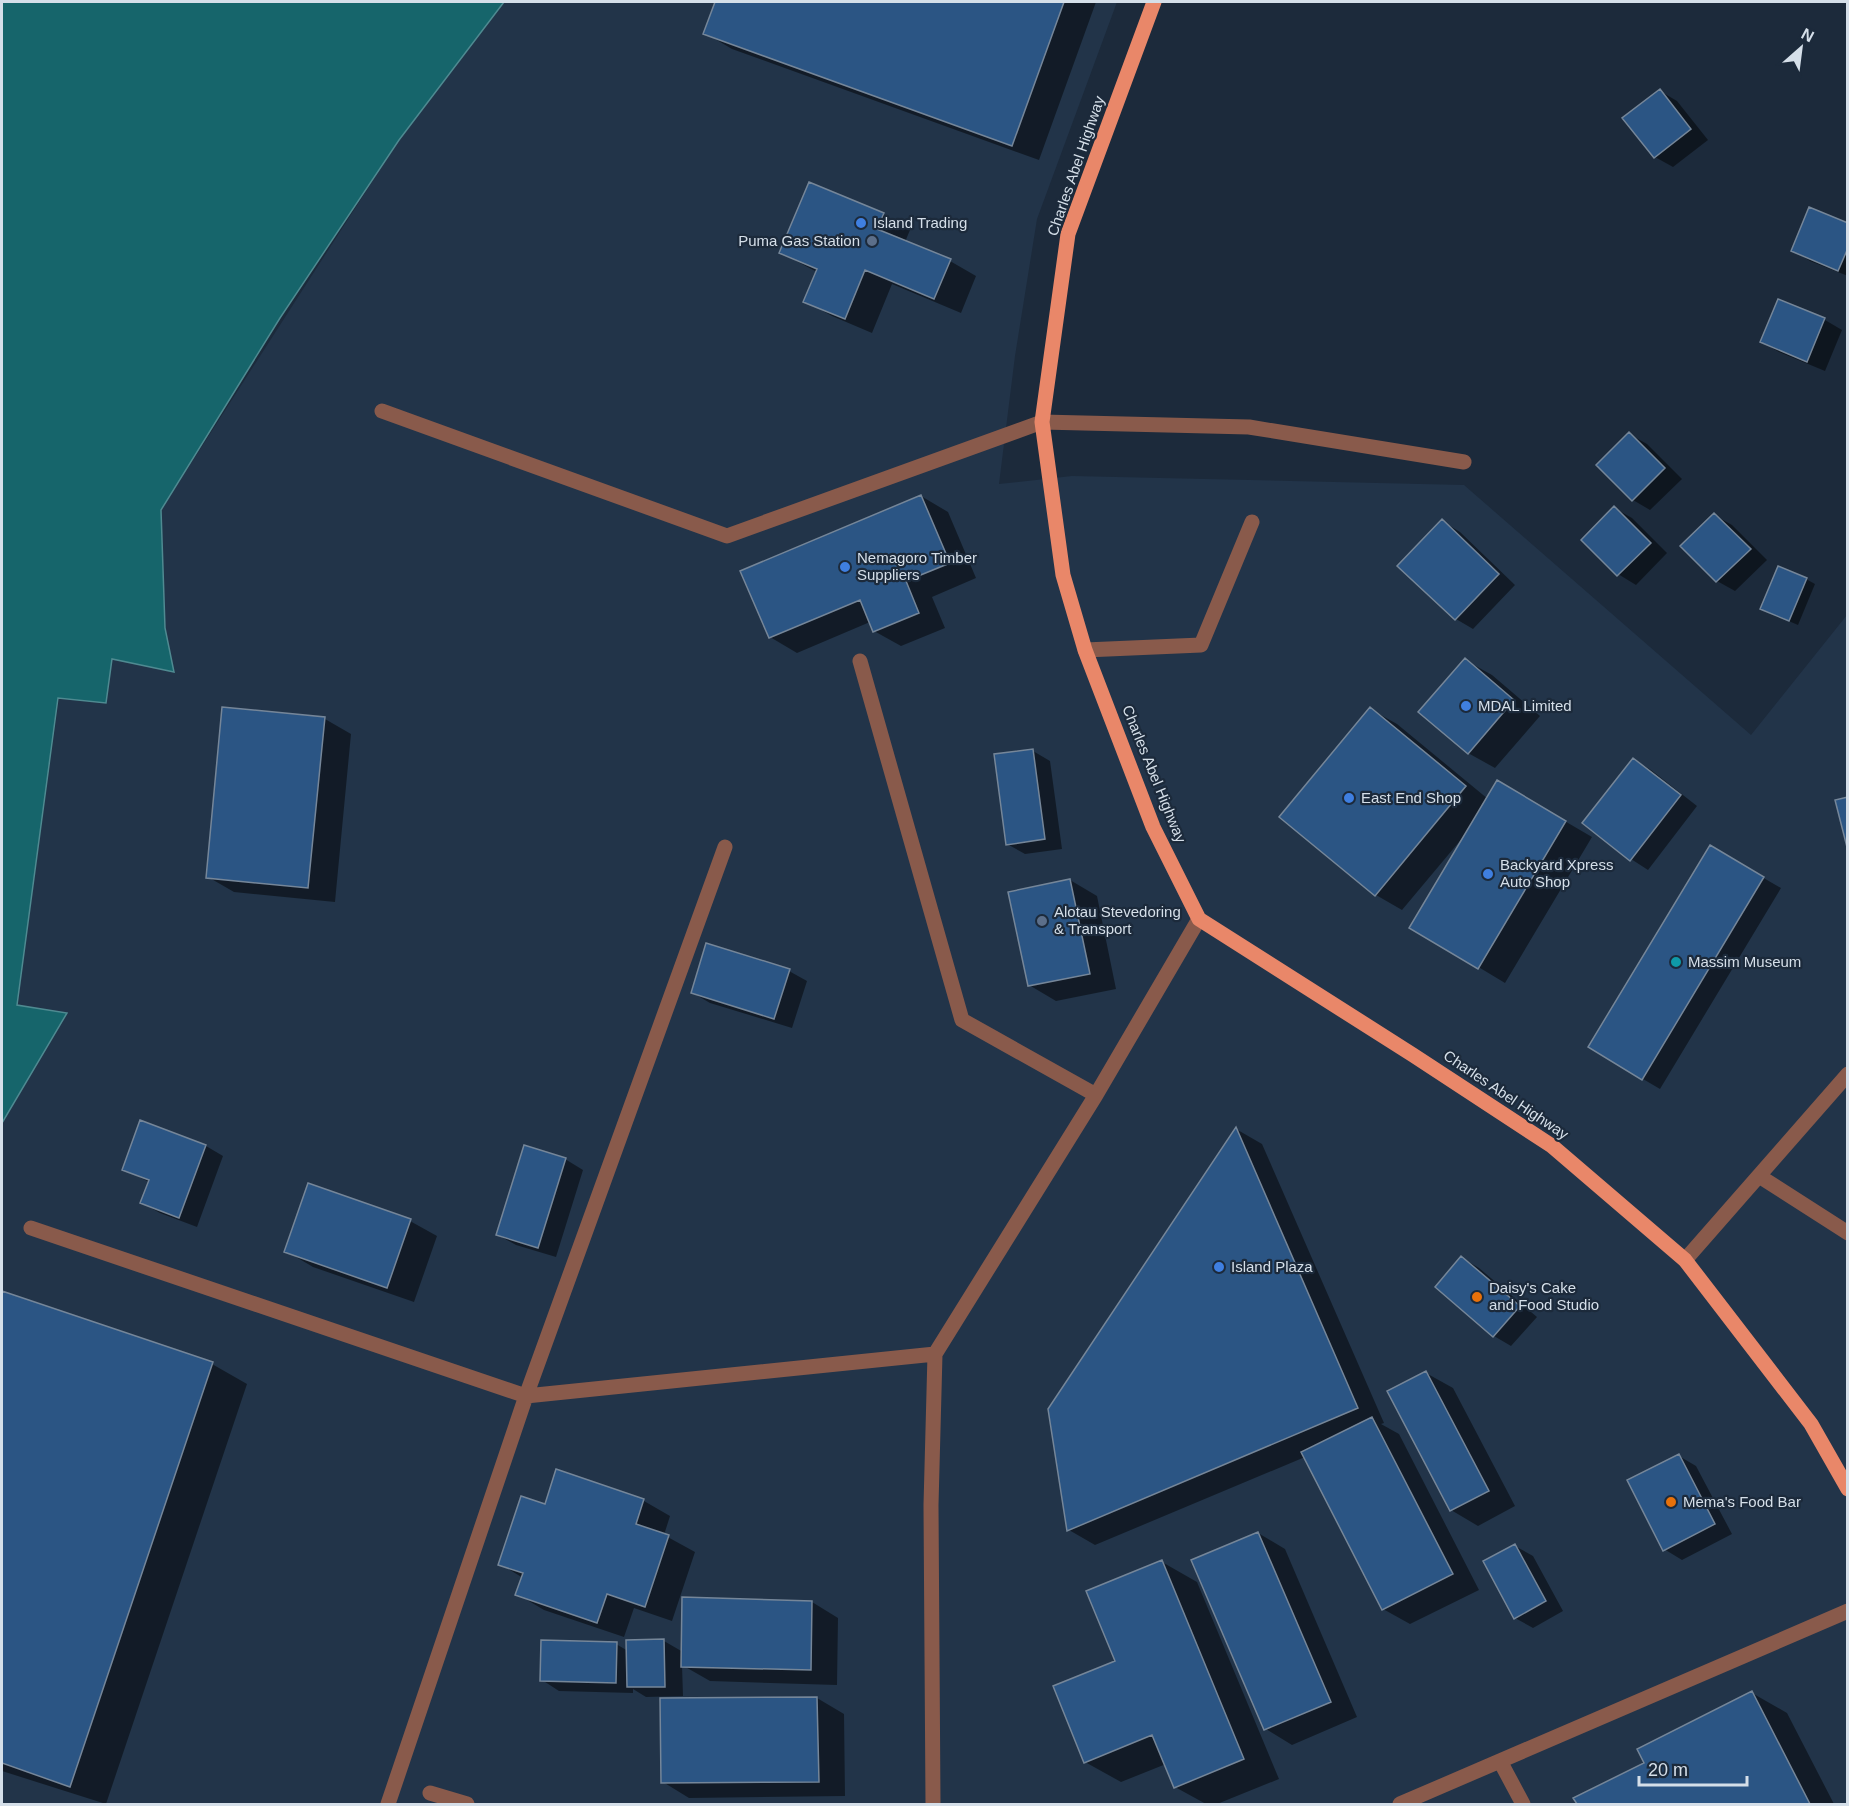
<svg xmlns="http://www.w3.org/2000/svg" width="1849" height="1806" font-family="Helvetica,sans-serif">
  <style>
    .built { fill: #223449 }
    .water { fill: #16656b; stroke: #4f8a91; stroke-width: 1.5 }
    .shadow { fill: #0007 }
    .building { fill: #2b5584; stroke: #758699; stroke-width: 1.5 }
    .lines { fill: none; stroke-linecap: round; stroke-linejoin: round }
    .minor { stroke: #895a4b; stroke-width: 15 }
    .major { stroke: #e98769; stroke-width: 15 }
    .shop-dot { fill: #3f7fe0; stroke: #1c2a3b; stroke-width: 2 }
    .service-dot { fill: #5c6f8a; stroke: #1c2a3b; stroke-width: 2 }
    .culture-dot { fill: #0f9aa8; stroke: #1c2a3b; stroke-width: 2 }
    .food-dot { fill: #e8710a; stroke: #1c2a3b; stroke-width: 2 }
    .labels { text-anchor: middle; stroke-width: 4.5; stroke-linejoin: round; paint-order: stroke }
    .street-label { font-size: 15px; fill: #d5dfe9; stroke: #1c2a3b }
    .poi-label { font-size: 15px; fill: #d5dfe9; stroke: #1c2a3b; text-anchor: start }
  </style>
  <rect width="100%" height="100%" fill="#1c2a3b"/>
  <path class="built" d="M 504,2 L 1117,2 L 1037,219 L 1015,356 L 999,484 L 1072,476 L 1464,485 L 1751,735 L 1847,615 L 1847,1804 L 2,1804 L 2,1123 L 66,1013 L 17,1005 L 59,698 L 112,659 L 174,672 L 165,628 L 161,510 L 399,140 Z"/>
  <path class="water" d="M 2,2 L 504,2 L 399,140 L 280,318 L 161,510 L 165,628 L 174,672 L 112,659 L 106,703 L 58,698 L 17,1005 L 67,1013 L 2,1123 Z"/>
  <path class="shadow" d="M 717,2 L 1096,2 L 1039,160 L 732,49 L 705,33 Z
    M 1660,91 L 1677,101 L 1708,140 L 1673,167 L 1655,157 L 1625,118 Z
    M 883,214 L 910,230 L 905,242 L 950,261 L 976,276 L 961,313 L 892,284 L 872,333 L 832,316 L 805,301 L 817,272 L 781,253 Z
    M 1848,225 L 1848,276 L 1810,261 L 1793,250 Z
    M 1779,301 L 1825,320 L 1842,330 L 1825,371 L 1779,352 L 1762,342 Z
    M 1629,434 L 1647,444 L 1682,479 L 1650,510 L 1633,500 Z
    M 921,496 L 948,512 L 976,578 L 932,597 L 945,628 L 901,646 L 874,631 L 870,622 L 797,653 L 770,637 Z
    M 1614,508 L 1632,518 L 1667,553 L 1636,585 L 1618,574 Z
    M 1714,515 L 1732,525 L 1767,560 L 1735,591 L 1717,581 L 1683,546 Z
    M 1442,521 L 1460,532 L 1515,585 L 1473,629 L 1456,619 Z
    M 1806,579 L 1815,584 L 1798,625 L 1770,613 Z
    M 1465,660 L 1492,675 L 1540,716 L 1495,768 L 1468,753 Z
    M 1370,709 L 1397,724 L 1488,799 L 1498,782 L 1592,837 L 1505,983 L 1412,927 L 1464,836 L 1402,910 L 1376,895 Z
    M 325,719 L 351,734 L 335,902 L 234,892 L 208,877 Z
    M 1033,751 L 1050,761 L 1062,849 L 1025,854 L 1007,844 Z
    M 1633,759 L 1651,770 L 1697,806 L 1648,870 L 1631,859 Z
    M 1710,847 L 1781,888 L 1660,1089 L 1643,1079 Z
    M 1070,880 L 1097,896 L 1116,989 L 1056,1001 L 1029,985 Z
    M 789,971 L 807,981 L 792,1028 L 710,1003 L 693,993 Z
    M 141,1122 L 206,1146 L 223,1156 L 197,1227 L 160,1213 L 142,1203 L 149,1182 L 123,1169 Z
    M 1236,1129 L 1262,1144 L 1384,1423 L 1381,1424 L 1399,1434 L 1479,1590 L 1410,1624 L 1383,1609 L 1305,1457 L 1095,1545 L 1069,1530 Z
    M 565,1159 L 583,1170 L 556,1257 L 516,1245 L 498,1235 Z
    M 309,1185 L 410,1221 L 437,1236 L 414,1302 L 313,1267 L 286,1251 Z
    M 1462,1258 L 1479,1268 L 1537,1317 L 1511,1346 L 1494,1336 L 1437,1287 Z
    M 2,1293 L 212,1364 L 247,1384 L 106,1804 L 2,1771 Z
    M 1426,1373 L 1453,1388 L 1515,1506 L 1478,1526 L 1451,1510 Z
    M 1679,1456 L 1696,1466 L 1732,1534 L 1682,1560 L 1664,1549 Z
    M 557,1471 L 644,1501 L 670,1516 L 664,1535 L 695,1552 L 672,1621 L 634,1608 L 624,1637 L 544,1610 L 517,1594 L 523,1578 L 500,1564 L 546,1506 Z
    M 1258,1533 L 1285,1549 L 1357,1717 L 1292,1745 L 1266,1729 Z
    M 1515,1546 L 1533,1556 L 1563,1611 L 1533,1628 L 1515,1618 Z
    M 1162,1562 L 1197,1582 L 1279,1779 L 1217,1804 L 1206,1804 L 1175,1787 L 1166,1764 L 1121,1782 L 1085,1762 L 1117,1662 Z
    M 812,1602 L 838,1618 L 837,1685 L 710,1681 L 682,1665 L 683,1696 L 646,1697 L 633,1689 L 633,1693 L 559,1691 L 542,1680 L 616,1644 L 628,1651 L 664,1641 L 683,1652 Z
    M 1752,1693 L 1787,1713 L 1834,1804 L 1578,1804 L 1575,1799 L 1646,1763 Z
    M 817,1698 L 844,1714 L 845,1796 L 689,1798 L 663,1782 L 661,1699 Z"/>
  <path class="building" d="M 715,2 L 1064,2 L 1012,146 L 703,34 Z
    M 1660,89 L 1691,129 L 1654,158 L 1622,118 Z
    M 809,182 L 884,213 L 877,229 L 951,259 L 934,299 L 865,270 L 845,319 L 803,302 L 817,269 L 779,253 Z
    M 1809,207 L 1848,223 L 1848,248 L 1838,271 L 1791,251 Z
    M 1778,299 L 1825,318 L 1807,362 L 1760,342 Z
    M 1629,432 L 1665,468 L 1632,501 L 1596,465 Z
    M 921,495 L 950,563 L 906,581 L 919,613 L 873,632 L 860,600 L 769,638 L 740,571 Z
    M 1614,506 L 1651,543 L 1617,576 L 1581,540 Z
    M 1714,513 L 1751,549 L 1716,582 L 1680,546 Z
    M 1442,519 L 1499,574 L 1455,620 L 1397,566 Z
    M 1778,566 L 1807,578 L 1789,621 L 1760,609 Z
    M 1465,658 L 1514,700 L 1468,754 L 1418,712 Z
    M 222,707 L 325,717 L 308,888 L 206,878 Z
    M 1370,707 L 1466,786 L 1375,896 L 1279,817 Z
    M 1033,749 L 1045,839 L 1006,845 L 994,754 Z
    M 1633,758 L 1681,795 L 1630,861 L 1582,823 Z
    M 1497,780 L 1566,821 L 1478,969 L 1409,928 Z
    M 1848,797 L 1848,851 L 1835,800 Z
    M 1710,845 L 1764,877 L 1642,1080 L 1588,1047 Z
    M 1070,879 L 1090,974 L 1028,986 L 1008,892 Z
    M 706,943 L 790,969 L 774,1019 L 691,993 Z
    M 140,1120 L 206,1145 L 179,1218 L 140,1203 L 149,1180 L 122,1170 Z
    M 1236,1127 L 1358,1408 L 1067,1531 L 1048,1409 Z
    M 524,1145 L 566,1158 L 538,1248 L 496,1235 Z
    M 308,1183 L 411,1219 L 387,1288 L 284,1252 Z
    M 1461,1256 L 1520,1306 L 1493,1337 L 1435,1287 Z
    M 2,1291 L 213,1362 L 70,1787 L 2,1763 Z
    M 1426,1371 L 1489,1491 L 1450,1511 L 1387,1391 Z
    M 1372,1417 L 1453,1574 L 1382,1610 L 1301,1452 Z
    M 1679,1454 L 1715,1524 L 1663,1551 L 1627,1480 Z
    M 556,1469 L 644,1499 L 636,1524 L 669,1535 L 645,1607 L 607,1594 L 597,1623 L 515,1595 L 523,1573 L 498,1565 L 521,1496 L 545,1504 Z
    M 1258,1532 L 1331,1702 L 1264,1730 L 1191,1560 Z
    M 1515,1544 L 1546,1601 L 1514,1619 L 1483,1561 Z
    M 1162,1560 L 1244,1759 L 1174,1788 L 1152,1735 L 1084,1763 L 1053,1686 L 1115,1661 L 1086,1591 Z
    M 682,1597 L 812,1601 L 811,1670 L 681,1667 Z
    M 664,1639 L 665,1687 L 627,1687 L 626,1640 Z
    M 541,1640 L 617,1642 L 616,1683 L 540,1681 Z
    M 1752,1691 L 1810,1804 L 1577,1804 L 1573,1798 L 1644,1763 L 1637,1749 Z
    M 817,1697 L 819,1782 L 661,1783 L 660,1698 Z"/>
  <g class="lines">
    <path class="minor" d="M 382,411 L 727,536 L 1042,422 L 1249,427 L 1464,462
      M 1085,650 L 1201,645 L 1252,522
      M 860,661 L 962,1020 L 1096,1095
      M 1759,1176 L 1848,1233
      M 31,1228 L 526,1396 L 725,847
      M 1685,1260 L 1848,1074
      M 1500,1761 L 1523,1804
      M 430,1793 L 467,1804
      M 388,1804 L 526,1396 L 935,1354
      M 933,1804 L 931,1505 L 935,1354 L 1096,1095 L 1199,919
      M 1400,1804 L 1848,1611"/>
    <path class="major" d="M 1154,2 L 1068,234 L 1042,422 L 1063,575 L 1085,650 L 1153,827 L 1199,919 L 1413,1055 L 1552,1146 L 1685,1260 L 1811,1424 L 1848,1489"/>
  </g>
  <g class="shop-dot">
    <circle cx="861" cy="223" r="6"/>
    <circle cx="845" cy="567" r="6"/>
    <circle cx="1466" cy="706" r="6"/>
    <circle cx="1349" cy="798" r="6"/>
    <circle cx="1488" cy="874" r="6"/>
    <circle cx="1219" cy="1267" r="6"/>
  </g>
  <g class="service-dot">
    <circle cx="872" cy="241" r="6"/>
    <circle cx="1042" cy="921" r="6"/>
  </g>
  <circle class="culture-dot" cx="1676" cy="962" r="6"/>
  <g class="food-dot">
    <circle cx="1477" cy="1297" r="6"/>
    <circle cx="1671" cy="1502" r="6"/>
  </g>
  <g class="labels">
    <g class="street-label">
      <text transform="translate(1076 166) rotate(-71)" y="5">Charles Abel Highway</text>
      <text transform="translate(1154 774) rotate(68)" y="5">Charles Abel Highway</text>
      <text transform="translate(1506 1095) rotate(34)" y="5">Charles Abel Highway</text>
    </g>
    <g class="poi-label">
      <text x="873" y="228">Island Trading</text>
      <text x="860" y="246" text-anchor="end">Puma Gas Station</text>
      <text x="857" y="563">Nemagoro Timber<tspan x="857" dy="17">Suppliers</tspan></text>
      <text x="1478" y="711">MDAL Limited</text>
      <text x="1361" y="803">East End Shop</text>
      <text x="1500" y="870">Backyard Xpress<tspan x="1500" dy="17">Auto Shop</tspan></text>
      <text x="1054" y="917">Alotau Stevedoring<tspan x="1054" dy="17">&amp; Transport</tspan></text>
      <text x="1688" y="967">Massim Museum</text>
      <text x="1231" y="1272">Island Plaza</text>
      <text x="1489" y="1293">Daisy's Cake<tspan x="1489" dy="17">and Food Studio</tspan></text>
      <text x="1683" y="1507">Mema's Food Bar</text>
    </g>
  </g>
  <rect width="1849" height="1806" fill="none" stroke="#d5dfe9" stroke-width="6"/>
  <g transform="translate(1801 48) rotate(28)" stroke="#1c2a3b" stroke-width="4.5" paint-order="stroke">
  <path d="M0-4.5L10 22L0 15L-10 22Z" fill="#d5dfe9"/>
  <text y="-9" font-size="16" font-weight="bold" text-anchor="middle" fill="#d5dfe9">N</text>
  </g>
  <path d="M1639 1776v9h108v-9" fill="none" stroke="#d5dfe9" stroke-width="3"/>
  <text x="1648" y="1776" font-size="18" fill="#d5dfe9" stroke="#1c2a3b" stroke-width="4.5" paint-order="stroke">20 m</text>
</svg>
